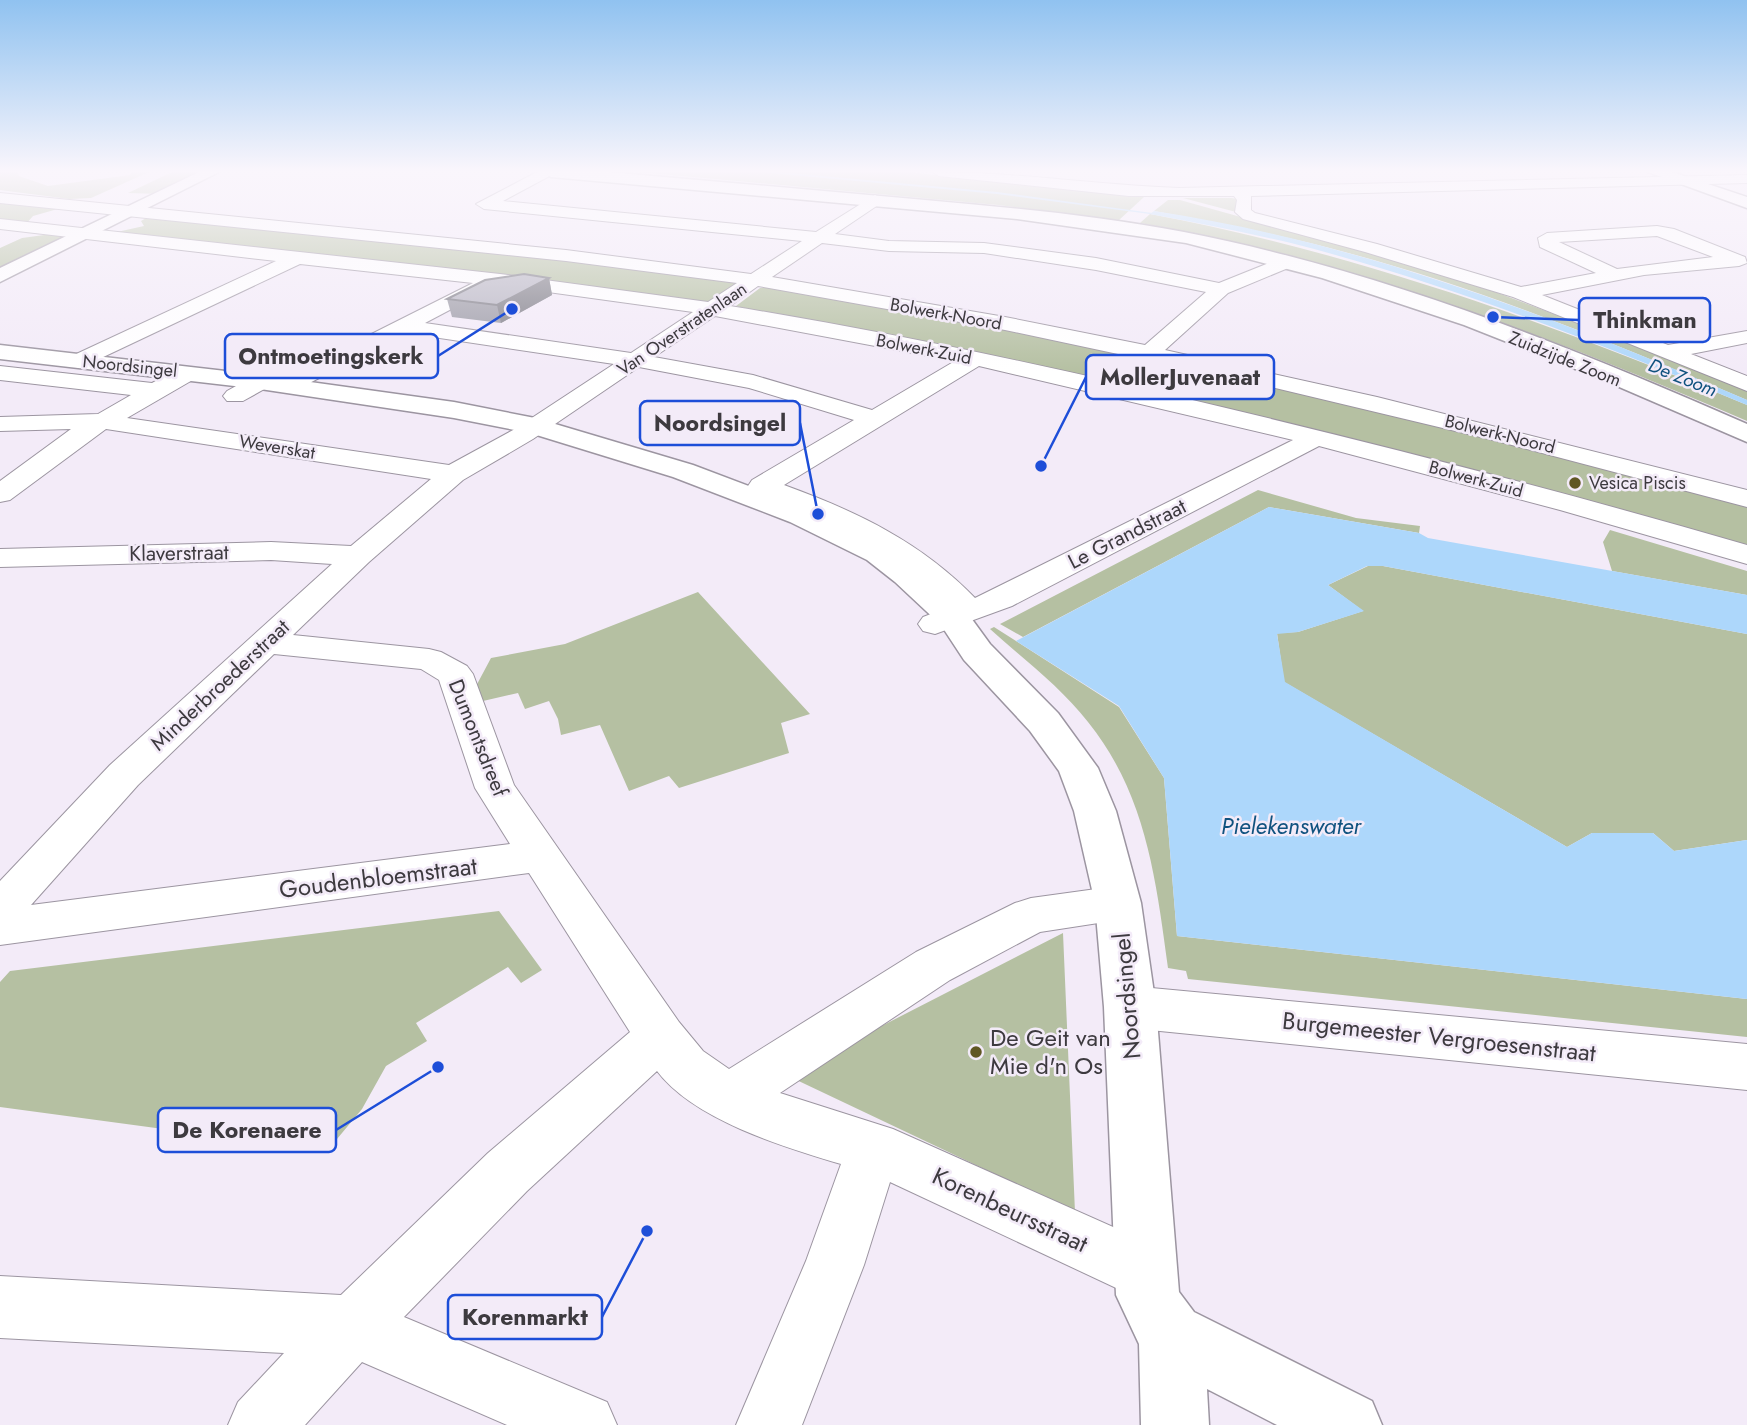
<svg xmlns="http://www.w3.org/2000/svg" width="1747" height="1425" font-family="Jost,sans-serif">
  <style>
    .green { fill: #b5c0a2 }
    .water { fill: #add7fb }
    .lines { fill: none; stroke-linecap: round; stroke-linejoin: round }
    .stream { fill: #add7fb; fill-rule: evenodd }
    .street-casing { stroke: #9c95a1; stroke-width: 2 }
    .secondary-casing { stroke: #9c95a1; stroke-width: 3 }
    .street { fill: #fff; fill-rule: evenodd }
    .secondary { fill: #fff; fill-rule: evenodd }
    .wall { fill: #9d9ca7 }
    .shaded-wall { fill: #807f88 }
    .building { fill: #b7b5c2; stroke: #807f88; stroke-width: 2 }
    .poi-dot { fill: #605723; stroke: #f3ebf8; stroke-width: 2.5 }
    .labels { text-anchor: middle; stroke-width: 5; stroke-linejoin: round; paint-order: stroke }
    .far-street-label { font-size: 18px; fill: #3d3a3f; stroke: #f3ebf8 }
    .far-poi-label { font-size: 18px; fill: #3d3a3f; stroke: #f3ebf8; text-anchor: start }
    .far-water-label { font-size: 19px; font-style: italic; fill: #10527f; stroke: #f3ebf8 }
    .street-label { font-size: 21px; fill: #3d3a3f; stroke: #f3ebf8 }
    .water-label { font-size: 23px; font-style: italic; fill: #10527f; stroke: #f3ebf8 }
    .near-street-label { font-size: 24px; fill: #3d3a3f; stroke: #f3ebf8 }
    .near-poi-label { font-size: 24px; fill: #3d3a3f; stroke: #f3ebf8; text-anchor: start }
    .leader { fill: none; stroke: #1d4ed8; stroke-width: 2.5 }
    .callout-dot { fill: #1d4ed8; stroke: #f3ebf8; stroke-width: 2.5 }
    .callout { fill: #f3ebf8; stroke: #1d4ed8; stroke-width: 2.5 }
    .callout-label { font-size: 23px; text-anchor: middle; font-weight: bold; fill: #3d3a3f }
  </style>
  <rect width="100%" height="100%" fill="#f3ebf8"/>
  <path class="green" d="M 0,172 L 17,172 L 19,176 L 48,186 L 130,175 L 131,172 L 149,172 L 91,198 L 69,199 L 0,190 Z
    M 172,172 L 205,172 L 161,194 L 128,193 Z
    M 638,172 L 908,172 L 1144,197 L 1119,220 L 998,205 Z
    M 1183,198 L 1232,198 L 1237,199 L 1236,212 Z
    M 0,200 L 61,208 L 33,216 L 25,225 L 0,221 Z
    M 1168,200 L 1180,200 L 1461,279 L 1747,387 L 1747,400 C 1621,346 1485,290 1352,254 C 1287,236 1221,223 1154,211 Z
    M 1150,214 C 1358,253 1553,324 1747,405 L 1747,421 C 1554,338 1348,258 1140,223 Z
    M 146,218 L 554,257 L 739,282 L 707,305 L 117,232 L 144,226 L 141,221 Z
    M 44,235 L 62,235 L 69,241 L 0,273 L 0,248 L 22,238 Z
    M 773,287 L 901,308 L 1326,397 L 1747,506 L 1747,552 L 1594,507 L 736,306 L 760,288 Z
    M 1258,490 L 1356,518 L 1420,526 L 1419,533 L 1269,507 L 1023,637 L 1000,624 Z
    M 1610,530 L 1747,571 L 1747,595 L 1612,571 L 1603,542 Z
    M 1368,566 L 1383,566 L 1747,634 L 1747,840 L 1674,851 L 1653,833 L 1592,833 L 1567,847 L 1284,682 L 1277,633 L 1298,632 L 1363,611 L 1328,585 Z
    M 698,592 L 810,714 L 781,723 L 789,753 L 679,788 L 669,776 L 629,791 L 600,725 L 561,735 L 558,719 L 549,701 L 525,709 L 518,693 L 483,701 L 475,688 L 491,658 L 565,644 Z
    M 994,627 L 1119,707 L 1164,778 L 1177,936 L 1747,999 L 1747,1037 L 1188,979 L 1186,971 L 1168,968 C 1156,879 1146,794 1088,722 C 1061,687 1023,659 990,629 Z
    M 499,911 L 542,970 L 521,983 L 508,967 L 416,1023 L 427,1041 L 386,1066 L 362,1109 L 327,1151 L 0,1107 L 0,982 L 10,971 Z
    M 1063,933 L 1075,1212 L 786,1075 Z"/>
  <path class="water" d="M 1154,211 C 1360,242 1557,318 1747,400 L 1747,405 C 1599,343 1447,283 1291,243 C 1244,232 1197,223 1150,214 Z
    M 1269,507 L 1419,533 L 1428,538 L 1747,595 L 1747,634 L 1383,566 L 1367,566 L 1328,585 L 1364,611 L 1298,632 L 1277,634 L 1285,682 L 1567,847 L 1592,833 L 1653,833 L 1674,851 L 1747,840 L 1747,999 L 1177,936 L 1164,778 L 1119,706 L 1016,641 Z"/>
  <g class="lines">
    <path class="stream" d="M 779,172 L 997,192 L 1167,215 L 1165,216 L 997,194 L 759,172 Z"/>
    <g class="street-casing">
      <path id="street" d="M 537,172 L 557,172 L 503,201 L 816,232 L 875,195 L 883,200 L 881,203 L 835,234 L 889,241 L 984,243 L 1096,258 L 1219,283 L 1281,258 L 1293,258 L 1296,262 L 1293,266 L 1228,293 L 1165,350 L 1377,397 L 1747,490 L 1747,507 L 1493,440 L 1254,383 L 1005,330 L 758,286 L 730,306 C 896,333 1062,369 1226,408 C 1401,450 1575,495 1747,545 L 1747,564 L 1560,510 L 1319,446 L 1012,606 L 935,634 L 923,631 L 918,624 L 923,617 L 949,607 C 894,549 826,519 752,492 L 748,486 L 752,480 L 854,420 L 749,388 L 639,367 L 533,439 L 463,480 L 369,562 L 293,635 L 429,649 L 441,652 L 467,666 L 473,674 L 514,785 L 679,1022 L 703,1051 L 729,1069 L 916,952 L 1015,903 L 1031,898 L 1118,886 L 1134,891 L 1140,903 L 1134,915 L 1118,920 L 1040,932 L 950,980 L 780,1093 L 893,1129 L 1167,1251 L 1176,1272 L 1167,1293 L 1146,1302 L 890,1182 L 864,1265 L 802,1425 L 736,1425 L 806,1261 L 841,1164 C 784,1147 694,1120 657,1071 L 527,1191 L 404,1317 L 607,1402 L 617,1425 L 507,1425 L 362,1362 L 305,1425 L 228,1425 L 238,1402 L 284,1353 L 0,1338 L 0,1276 L 341,1295 L 488,1153 L 630,1032 L 529,873 L 0,945 L 0,881 L 110,765 L 332,564 L 271,560 L 0,567 L 0,549 L 271,542 L 351,546 L 431,479 L 106,429 L 10,500 L 0,502 L 0,481 L 71,429 L 0,431 L 0,417 L 98,414 L 131,395 L 0,380 L 0,366 L 152,383 L 180,368 L 196,368 L 199,373 L 196,378 L 127,418 L 449,465 L 515,429 L 614,364 L 406,333 L 294,391 L 278,391 L 274,386 L 277,382 L 243,401 L 227,401 L 223,396 L 227,391 L 263,371 L 279,371 L 283,376 L 280,380 L 473,283 L 300,264 L 80,368 L 72,366 L 69,361 L 72,356 L 276,261 L 0,229 L 0,219 L 500,274 L 708,302 L 737,283 L 566,261 L 0,203 L 0,193 L 566,250 L 751,274 L 802,241 L 484,209 L 476,204 ZM 822,243 L 889,251 L 984,253 L 1096,270 L 1206,292 L 1145,345 L 1005,317 L 772,277 ZM 497,285 L 693,312 L 631,353 L 425,323 ZM 715,316 L 955,361 L 872,410 L 753,375 L 654,357 ZM 979,366 L 1293,440 L 975,598 C 921,542 856,511 784,485 ZM 274,654 L 421,669 L 439,680 L 475,788 L 510,844 L 31,905 L 138,785 Z
        M 932,172 C 1015,172 1096,185 1179,188 L 1747,175 L 1747,183 L 1251,196 L 1251,210 L 1255,213 L 1377,244 L 1521,287 L 1596,273 L 1540,247 L 1538,238 L 1547,233 L 1657,226 L 1674,229 L 1745,257 L 1747,263 L 1739,266 L 1644,275 L 1542,295 L 1668,345 L 1747,331 L 1747,343 L 1691,354 L 1747,376 L 1747,391 L 1513,297 L 1365,252 L 1243,219 L 1235,212 L 1237,200 L 1234,196 L 1129,196 L 939,176 ZM 1657,236 L 1713,257 L 1617,269 L 1559,242 Z
        M 1130,986 L 1747,1044 L 1747,1090 L 1130,1028 L 1113,1022 L 1106,1007 L 1113,992 Z"/>
    </g>
    <g class="secondary-casing">
      <path id="secondary" d="M 199,172 L 219,172 L 0,282 L 0,268 Z
        M 544,172 L 608,172 C 710,181 812,190 914,199 C 1004,207 1095,215 1184,232 C 1379,270 1565,344 1747,424 L 1747,442 L 1603,380 L 1464,325 L 1322,278 L 1186,243 L 1017,219 L 551,177 Z
        M 1648,172 L 1672,172 L 1747,197 L 1747,208 Z
        M 0,345 L 260,375 L 454,402 L 535,418 L 693,465 L 812,510 L 889,546 L 919,568 L 966,611 L 990,644 L 1058,713 L 1098,768 L 1116,811 L 1141,903 L 1156,1007 L 1179,1292 L 1194,1312 L 1372,1401 L 1382,1425 L 1277,1425 L 1207,1389 L 1209,1425 L 1141,1425 L 1139,1344 L 1116,1295 L 1104,1007 L 1095,903 L 1074,811 L 1059,771 L 1030,731 L 964,660 L 941,625 L 895,582 L 867,560 L 790,522 L 673,477 L 530,433 L 454,418 L 260,389 L 0,359 Z"/>
    </g>
    <use href="#street" class="street"/>
    <use href="#secondary" class="secondary"/>
  </g>
  <path class="wall" d="M 549,278 L 552,295 L 501,323 L 452,317 L 447,299 Z"/>
  <path class="shaded-wall" d="M 549,278 L 552,295 L 501,323 L 497,305 Z"/>
  <path class="building" d="M 524,274 L 549,278 L 497,305 L 447,299 L 485,280 Z"/>
  <linearGradient id="sky" x2="0" y2="1"><stop stop-color="#90c2f0"/><stop offset="0.46" stop-color="#faf6fc"/><stop offset="1" stop-color="#faf6fc" stop-opacity="0"/></linearGradient>
  <rect width="1747" height="372" fill="url(#sky)"/>
  <g class="poi-dot">
    <circle cx="1575" cy="483" r="7"/>
    <circle cx="976" cy="1052" r="7"/>
  </g>
  <g class="labels">
    <g class="far-street-label">
      <text transform="translate(946 314) rotate(10)" y="6">Bolwerk-Noord</text>
      <text transform="translate(682 329) rotate(-34)" y="6">Van Overstratenlaan</text>
      <text transform="translate(924 349) rotate(11)" y="6">Bolwerk-Zuid</text>
      <text transform="translate(1565 359) rotate(22)" y="6">Zuidzijde Zoom</text>
      <text transform="translate(130 366) rotate(6)" y="6">Noordsingel</text>
      <text transform="translate(1500 434) rotate(14)" y="6">Bolwerk-Noord</text>
      <text transform="translate(277 447) rotate(9)" y="6">Weverskat</text>
      <text transform="translate(1476 479) rotate(15)" y="6">Bolwerk-Zuid</text>
    </g>
    <g class="far-poi-label">
      <text x="1589" y="489">Vesica Piscis</text>
    </g>
    <g class="far-water-label">
      <text transform="translate(1683 377) rotate(22)" y="7">De Zoom</text>
    </g>
    <g class="street-label">
      <text transform="translate(1127 534) rotate(-27)" y="7">Le Grandstraat</text>
      <text transform="translate(179 553) rotate(-1)" y="7">Klaverstraat</text>
      <text transform="translate(220 685) rotate(-43)" y="7">Minderbroederstraat</text>
      <text transform="translate(478 738) rotate(68)" y="7">Dumontsdreef</text>
    </g>
    <g class="water-label">
      <text x="1291" y="834">Pielekenswater</text>
    </g>
    <g class="near-street-label">
      <text transform="translate(378 878) rotate(-7)" y="8">Goudenbloemstraat</text>
      <text transform="translate(1127 996) rotate(-95)" y="8">Noordsingel</text>
      <text transform="translate(1439 1037) rotate(6)" y="8">Burgemeester Vergroesenstraat</text>
      <text transform="translate(1010 1210) rotate(25)" y="8">Korenbeursstraat</text>
    </g>
    <g class="near-poi-label">
      <text x="990" y="1046">De Geit van<tspan x="990" dy="28">Mie d'n Os</tspan></text>
    </g>
  </g>
  <path class="leader" d="M1493 317L1579 320M512 309L438 356M1041 466L1086 377M818 514L800 423M438 1067L336 1130M647 1231L602 1317"/>
  <g class="callout-dot">
    <circle cx="1493" cy="317" r="7"/>
    <circle cx="512" cy="309" r="7"/>
    <circle cx="1041" cy="466" r="7"/>
    <circle cx="818" cy="514" r="7"/>
    <circle cx="438" cy="1067" r="7"/>
    <circle cx="647" cy="1231" r="7"/>
  </g>
  <g class="callout">
    <rect x="1579" y="298" width="131" height="44" rx="7"/>
    <rect x="225" y="334" width="213" height="44" rx="7"/>
    <rect x="1086" y="355" width="188" height="44" rx="7"/>
    <rect x="640" y="401" width="160" height="44" rx="7"/>
    <rect x="158" y="1108" width="178" height="44" rx="7"/>
    <rect x="448" y="1295" width="154" height="44" rx="7"/>
  </g>
  <g class="callout-label">
    <text x="1645" y="328">Thinkman</text>
    <text x="331" y="364">Ontmoetingskerk</text>
    <text x="1180" y="385">MollerJuvenaat</text>
    <text x="720" y="431">Noordsingel</text>
    <text x="247" y="1138">De Korenaere</text>
    <text x="525" y="1325">Korenmarkt</text>
  </g>
</svg>
